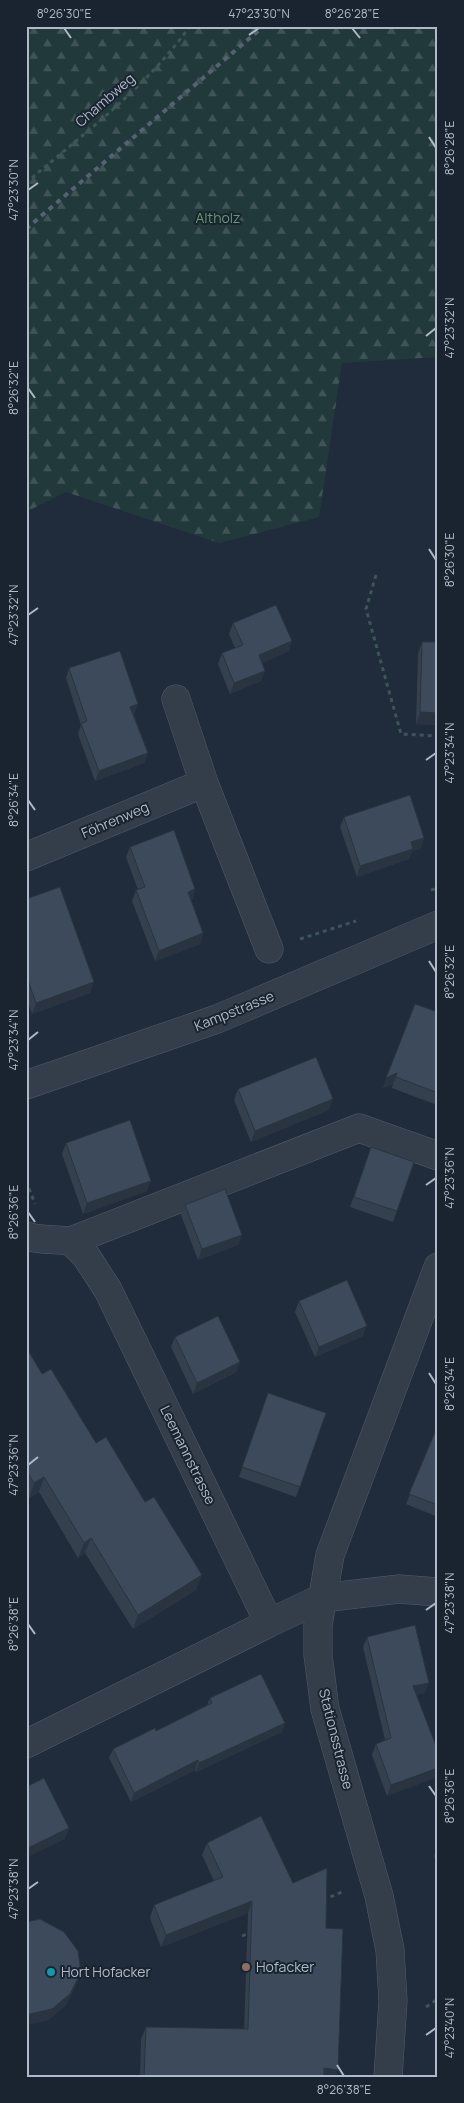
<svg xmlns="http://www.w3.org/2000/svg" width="464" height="2103" font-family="Manrope,sans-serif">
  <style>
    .forest { fill: url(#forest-firs) }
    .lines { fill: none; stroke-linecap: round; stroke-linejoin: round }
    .minor-casing { stroke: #525c69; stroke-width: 29 }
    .path { stroke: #3d5556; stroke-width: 3; stroke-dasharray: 4 4; stroke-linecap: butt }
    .minor { stroke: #343e4b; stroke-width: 28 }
    .rail { stroke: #566273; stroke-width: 4; stroke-dasharray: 5 5; stroke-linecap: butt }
    .wall { fill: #34404e }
    .shaded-wall { fill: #2a3440 }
    .building { fill: #3c4a5b; stroke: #2a3440 }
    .ticks { fill: none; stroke: #afb9c7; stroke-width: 2 }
    .education-dot { fill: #8d6e63; stroke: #1a2330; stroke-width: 2 }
    .culture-dot { fill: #0f9aa8; stroke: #1a2330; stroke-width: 2 }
    .labels { text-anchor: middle; stroke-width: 4; stroke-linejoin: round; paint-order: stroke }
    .street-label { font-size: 14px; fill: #afb9c7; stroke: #1a2330 }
    .park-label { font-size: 14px; fill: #659a70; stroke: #1a2330 }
    .poi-label { font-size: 14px; fill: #afb9c7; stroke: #1a2330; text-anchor: start }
    .neatline { fill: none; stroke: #afb9c7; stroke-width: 2 }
    .ticks-label { font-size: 12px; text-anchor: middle; fill: #afb9c7 }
  </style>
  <defs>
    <pattern id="forest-firs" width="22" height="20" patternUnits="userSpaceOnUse" patternTransform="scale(1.25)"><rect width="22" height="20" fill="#22393c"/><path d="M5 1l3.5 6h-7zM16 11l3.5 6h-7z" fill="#405457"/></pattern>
  </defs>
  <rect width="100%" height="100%" fill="#202c3b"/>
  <path class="forest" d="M 26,26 L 438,26 L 438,357 L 342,363 L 319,517 L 219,543 L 66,492 L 26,512 Z"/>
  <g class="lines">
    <g class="minor-casing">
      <path id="minor" d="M 204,783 L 269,949
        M 26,857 L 204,783 L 176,699
        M 26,1085 L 217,1019 L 438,925
        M 26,1236 C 41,1241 56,1239 71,1241 L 359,1128 L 438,1156
        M 71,1241 L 86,1256 L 108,1290 L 269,1623 L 322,1598 L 399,1589 L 438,1592
        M 26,1744 L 269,1623
        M 388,2077 L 393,2001 L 390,1950 L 379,1896 L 325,1709 L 318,1655 L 318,1625 L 330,1555 L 438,1267"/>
    </g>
    <path class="path" d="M 26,183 C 83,134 146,88 190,26
      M 376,575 L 366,609 L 401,734 L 438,736
      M 431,890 L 438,888
      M 300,939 L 356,921
      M 26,1181 L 35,1204
      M 323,1900 L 342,1892
      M 242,1936 L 251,1932
      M 426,2007 L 438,1999"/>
    <use href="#minor" class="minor"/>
    <path class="rail" d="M 26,229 L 264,26"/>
  </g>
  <path class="wall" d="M 233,623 L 289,651 L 262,663 L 265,671 L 261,681 L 230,694 L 218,664 L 222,653 L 235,648 L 229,634 Z
    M 422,642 L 438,725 L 416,724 L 418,654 Z
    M 69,668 L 134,715 L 148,753 L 144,763 L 95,781 L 78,734 L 81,725 L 66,678 Z
    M 344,817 L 421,849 L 412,851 L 409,859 L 357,877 L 340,827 Z
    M 130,847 L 195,889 L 192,900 L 191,900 L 203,933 L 200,944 L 155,961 L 132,901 L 136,890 L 138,890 L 126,857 Z
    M 26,899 L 90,993 L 32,1014 L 26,997 Z
    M 438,1012 L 438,1103 L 437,1105 L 392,1088 L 393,1084 L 383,1088 Z
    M 238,1089 L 329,1110 L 251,1142 L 234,1100 Z
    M 66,1143 L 147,1191 L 83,1214 L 62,1154 Z
    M 371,1147 L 414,1162 L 393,1222 L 350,1207 Z
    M 185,1205 L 242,1235 L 238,1245 L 198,1260 L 181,1215 Z
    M 299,1301 L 363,1336 L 315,1357 L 295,1312 Z
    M 175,1337 L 240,1362 L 236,1372 L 193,1394 L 171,1347 Z
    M 26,1347 L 42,1374 L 96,1443 L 196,1590 L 133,1629 L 85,1553 L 78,1558 L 39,1492 L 29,1498 L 26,1494 Z
    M 268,1393 L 326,1413 L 296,1497 L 239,1477 Z
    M 438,1425 L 438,1517 L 406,1504 Z
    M 367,1637 L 425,1693 L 416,1695 L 438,1751 L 387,1796 L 372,1755 L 376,1744 L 385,1740 L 363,1647 Z
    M 210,1698 L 285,1723 L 282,1732 L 196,1772 L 195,1770 L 131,1802 L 109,1758 L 113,1749 L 156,1731 L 207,1705 Z
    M 207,1843 L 293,1883 L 326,1928 L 335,2077 L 140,2077 L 141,2039 L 146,2027 L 244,2029 L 248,1913 L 161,1947 L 150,1918 L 154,1905 L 214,1881 L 202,1855 Z
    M 438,1846 L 438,1866 L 434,1856 Z
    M 26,1922 L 81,1972 L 77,1982 L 66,2005 L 48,2020 L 26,2025 Z"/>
  <path class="shaded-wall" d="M 292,641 L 289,651 L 255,666 L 259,655 Z
    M 265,671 L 261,681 L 230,694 L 234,683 Z
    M 138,704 L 134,715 L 127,717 L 130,707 Z
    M 420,712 L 438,713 L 438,725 L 416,724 Z
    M 148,753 L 144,763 L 95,781 L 99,771 Z
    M 424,838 L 421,849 L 412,851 L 409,859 L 357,877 L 360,866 L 411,842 Z
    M 195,889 L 192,900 L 184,903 L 188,892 Z
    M 203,933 L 200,944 L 155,961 L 159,951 Z
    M 94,982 L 90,993 L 32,1014 L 36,1003 Z
    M 397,1073 L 393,1084 L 383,1088 L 386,1078 Z
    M 333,1099 L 329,1110 L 251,1142 L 255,1131 Z
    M 151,1181 L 147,1191 L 83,1214 L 87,1203 Z
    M 242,1235 L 238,1245 L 198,1260 L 202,1249 Z
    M 367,1326 L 363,1336 L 315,1357 L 319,1347 Z
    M 240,1362 L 236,1372 L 193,1394 L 197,1383 Z
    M 44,1477 L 39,1492 L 29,1498 L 34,1483 Z
    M 91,1538 L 85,1553 L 78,1558 L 84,1543 Z
    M 202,1575 L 196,1590 L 133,1629 L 138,1615 Z
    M 429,1683 L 425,1693 L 409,1697 L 413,1686 Z
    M 285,1723 L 282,1732 L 196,1772 L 199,1763 Z
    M 198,1760 L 195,1770 L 131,1802 L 134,1793 Z
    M 438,1768 L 438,1777 L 387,1796 L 391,1785 Z
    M 69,1828 L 65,1839 L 26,1858 L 26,1849 Z
    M 252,1901 L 248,1913 L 161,1947 L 166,1935 Z
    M 81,1972 L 77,1982 L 66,2005 L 48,2020 L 26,2025 L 30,2014 Z
    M 324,2068 L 338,2070 L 335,2077 L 321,2077 Z"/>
  <path class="building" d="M 276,605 L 292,641 L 259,655 L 265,671 L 234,683 L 222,653 L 243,645 L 233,623 Z
    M 422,642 L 438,642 L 438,713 L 420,712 Z
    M 120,651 L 138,704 L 130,707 L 148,753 L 99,771 L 81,724 L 87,721 L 69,668 Z
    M 410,795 L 424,838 L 411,842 L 413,849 L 360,866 L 344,817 Z
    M 174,830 L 195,889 L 188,892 L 203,933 L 159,951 L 136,890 L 145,887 L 130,847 Z
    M 60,887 L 94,982 L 36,1003 L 26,975 L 26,899 Z
    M 415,1004 L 438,1012 L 438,1093 L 396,1077 L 397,1073 L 386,1078 Z
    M 316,1057 L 333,1099 L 255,1131 L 238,1089 Z
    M 130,1120 L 151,1181 L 87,1203 L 66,1143 Z
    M 371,1147 L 414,1162 L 397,1211 L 354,1197 Z
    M 225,1189 L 242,1235 L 202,1249 L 185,1205 Z
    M 347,1280 L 367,1326 L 319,1347 L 299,1301 Z
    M 218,1316 L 240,1362 L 197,1383 L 175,1337 Z
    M 26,1347 L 42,1374 L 51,1369 L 96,1443 L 106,1437 L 145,1502 L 154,1497 L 202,1575 L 138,1615 L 91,1538 L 84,1543 L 44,1477 L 34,1483 L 26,1470 Z
    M 268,1393 L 326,1413 L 300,1487 L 242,1467 Z
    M 438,1425 L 438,1505 L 409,1494 Z
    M 415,1625 L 429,1683 L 413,1686 L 438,1751 L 438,1768 L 391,1785 L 376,1744 L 391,1738 L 367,1637 Z
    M 261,1674 L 285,1723 L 199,1763 L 198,1760 L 134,1793 L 113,1749 L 155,1728 L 156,1731 L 212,1703 L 210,1698 Z
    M 44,1778 L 69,1828 L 26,1849 L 26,1787 Z
    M 261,1816 L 293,1883 L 327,1868 L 326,1928 L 343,1929 L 338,2070 L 324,2068 L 324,2077 L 144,2077 L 146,2027 L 248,2029 L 252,1901 L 166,1935 L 154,1905 L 223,1877 L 207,1843 Z
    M 40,1919 L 64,1932 L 78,1951 L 81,1972 L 70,1994 L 52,2009 L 30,2014 L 26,2013 L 26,1922 Z"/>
  <path class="ticks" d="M 64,28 L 71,38M 352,28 L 360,38M 249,35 L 259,28M 429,137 L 436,148M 28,190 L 38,183M 426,336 L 436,328M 28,388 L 35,398M 429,549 L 436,560M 28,615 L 38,608M 426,760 L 436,753M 28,800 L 35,810M 429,961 L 436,972M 28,1040 L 38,1032M 426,1185 L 436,1178M 28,1212 L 35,1222M 429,1373 L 436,1384M 28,1465 L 38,1457M 426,1610 L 436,1603M 28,1624 L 35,1634M 429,1786 L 436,1796M 28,1889 L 38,1882M 426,2035 L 436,2028M 337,2065 L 344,2076"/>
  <circle class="education-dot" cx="246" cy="1967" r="5"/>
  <circle class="culture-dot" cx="51" cy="1972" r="5"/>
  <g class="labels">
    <g class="street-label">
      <text transform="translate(105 100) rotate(-41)" y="5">Chambweg</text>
      <text transform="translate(115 820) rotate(-23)" y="5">Föhrenweg</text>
      <text transform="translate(234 1011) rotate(-22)" y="5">Kampstrasse</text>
      <text transform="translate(188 1455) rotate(64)" y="5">Leemannstrasse</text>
      <text transform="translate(336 1739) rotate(76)" y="5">Stationsstrasse</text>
    </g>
    <g class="park-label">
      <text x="218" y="223">Altholz</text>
    </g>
    <g class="poi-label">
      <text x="256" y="1972">Hofacker</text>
      <text x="61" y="1977">Hort Hofacker</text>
    </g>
  </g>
  <rect width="464" height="2103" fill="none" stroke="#1a2330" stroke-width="55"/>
  <rect x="28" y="28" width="408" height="2048" class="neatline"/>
  <g class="ticks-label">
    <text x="64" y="18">8°26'30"E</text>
    <text x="259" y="18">47°23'30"N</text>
    <text x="352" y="18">8°26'28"E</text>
    <text transform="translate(450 148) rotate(-90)" y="4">8°26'28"E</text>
    <text transform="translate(14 190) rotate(-90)" y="4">47°23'30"N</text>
    <text transform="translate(450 328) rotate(-90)" y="4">47°23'32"N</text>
    <text transform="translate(14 388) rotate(-90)" y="4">8°26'32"E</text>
    <text transform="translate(450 560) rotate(-90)" y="4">8°26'30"E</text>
    <text transform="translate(14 615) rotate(-90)" y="4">47°23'32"N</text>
    <text transform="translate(450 753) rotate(-90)" y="4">47°23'34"N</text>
    <text transform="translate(14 800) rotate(-90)" y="4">8°26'34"E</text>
    <text transform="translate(450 972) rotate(-90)" y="4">8°26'32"E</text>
    <text transform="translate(14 1040) rotate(-90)" y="4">47°23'34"N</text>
    <text transform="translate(450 1178) rotate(-90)" y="4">47°23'36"N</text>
    <text transform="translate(14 1212) rotate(-90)" y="4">8°26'36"E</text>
    <text transform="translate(450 1384) rotate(-90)" y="4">8°26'34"E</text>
    <text transform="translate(14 1465) rotate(-90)" y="4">47°23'36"N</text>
    <text transform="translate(450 1603) rotate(-90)" y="4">47°23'38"N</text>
    <text transform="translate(14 1624) rotate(-90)" y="4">8°26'38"E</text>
    <text transform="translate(450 1796) rotate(-90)" y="4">8°26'36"E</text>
    <text transform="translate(14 1889) rotate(-90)" y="4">47°23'38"N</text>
    <text transform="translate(450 2028) rotate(-90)" y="4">47°23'40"N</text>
    <text x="344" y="2094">8°26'38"E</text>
  </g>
</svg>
